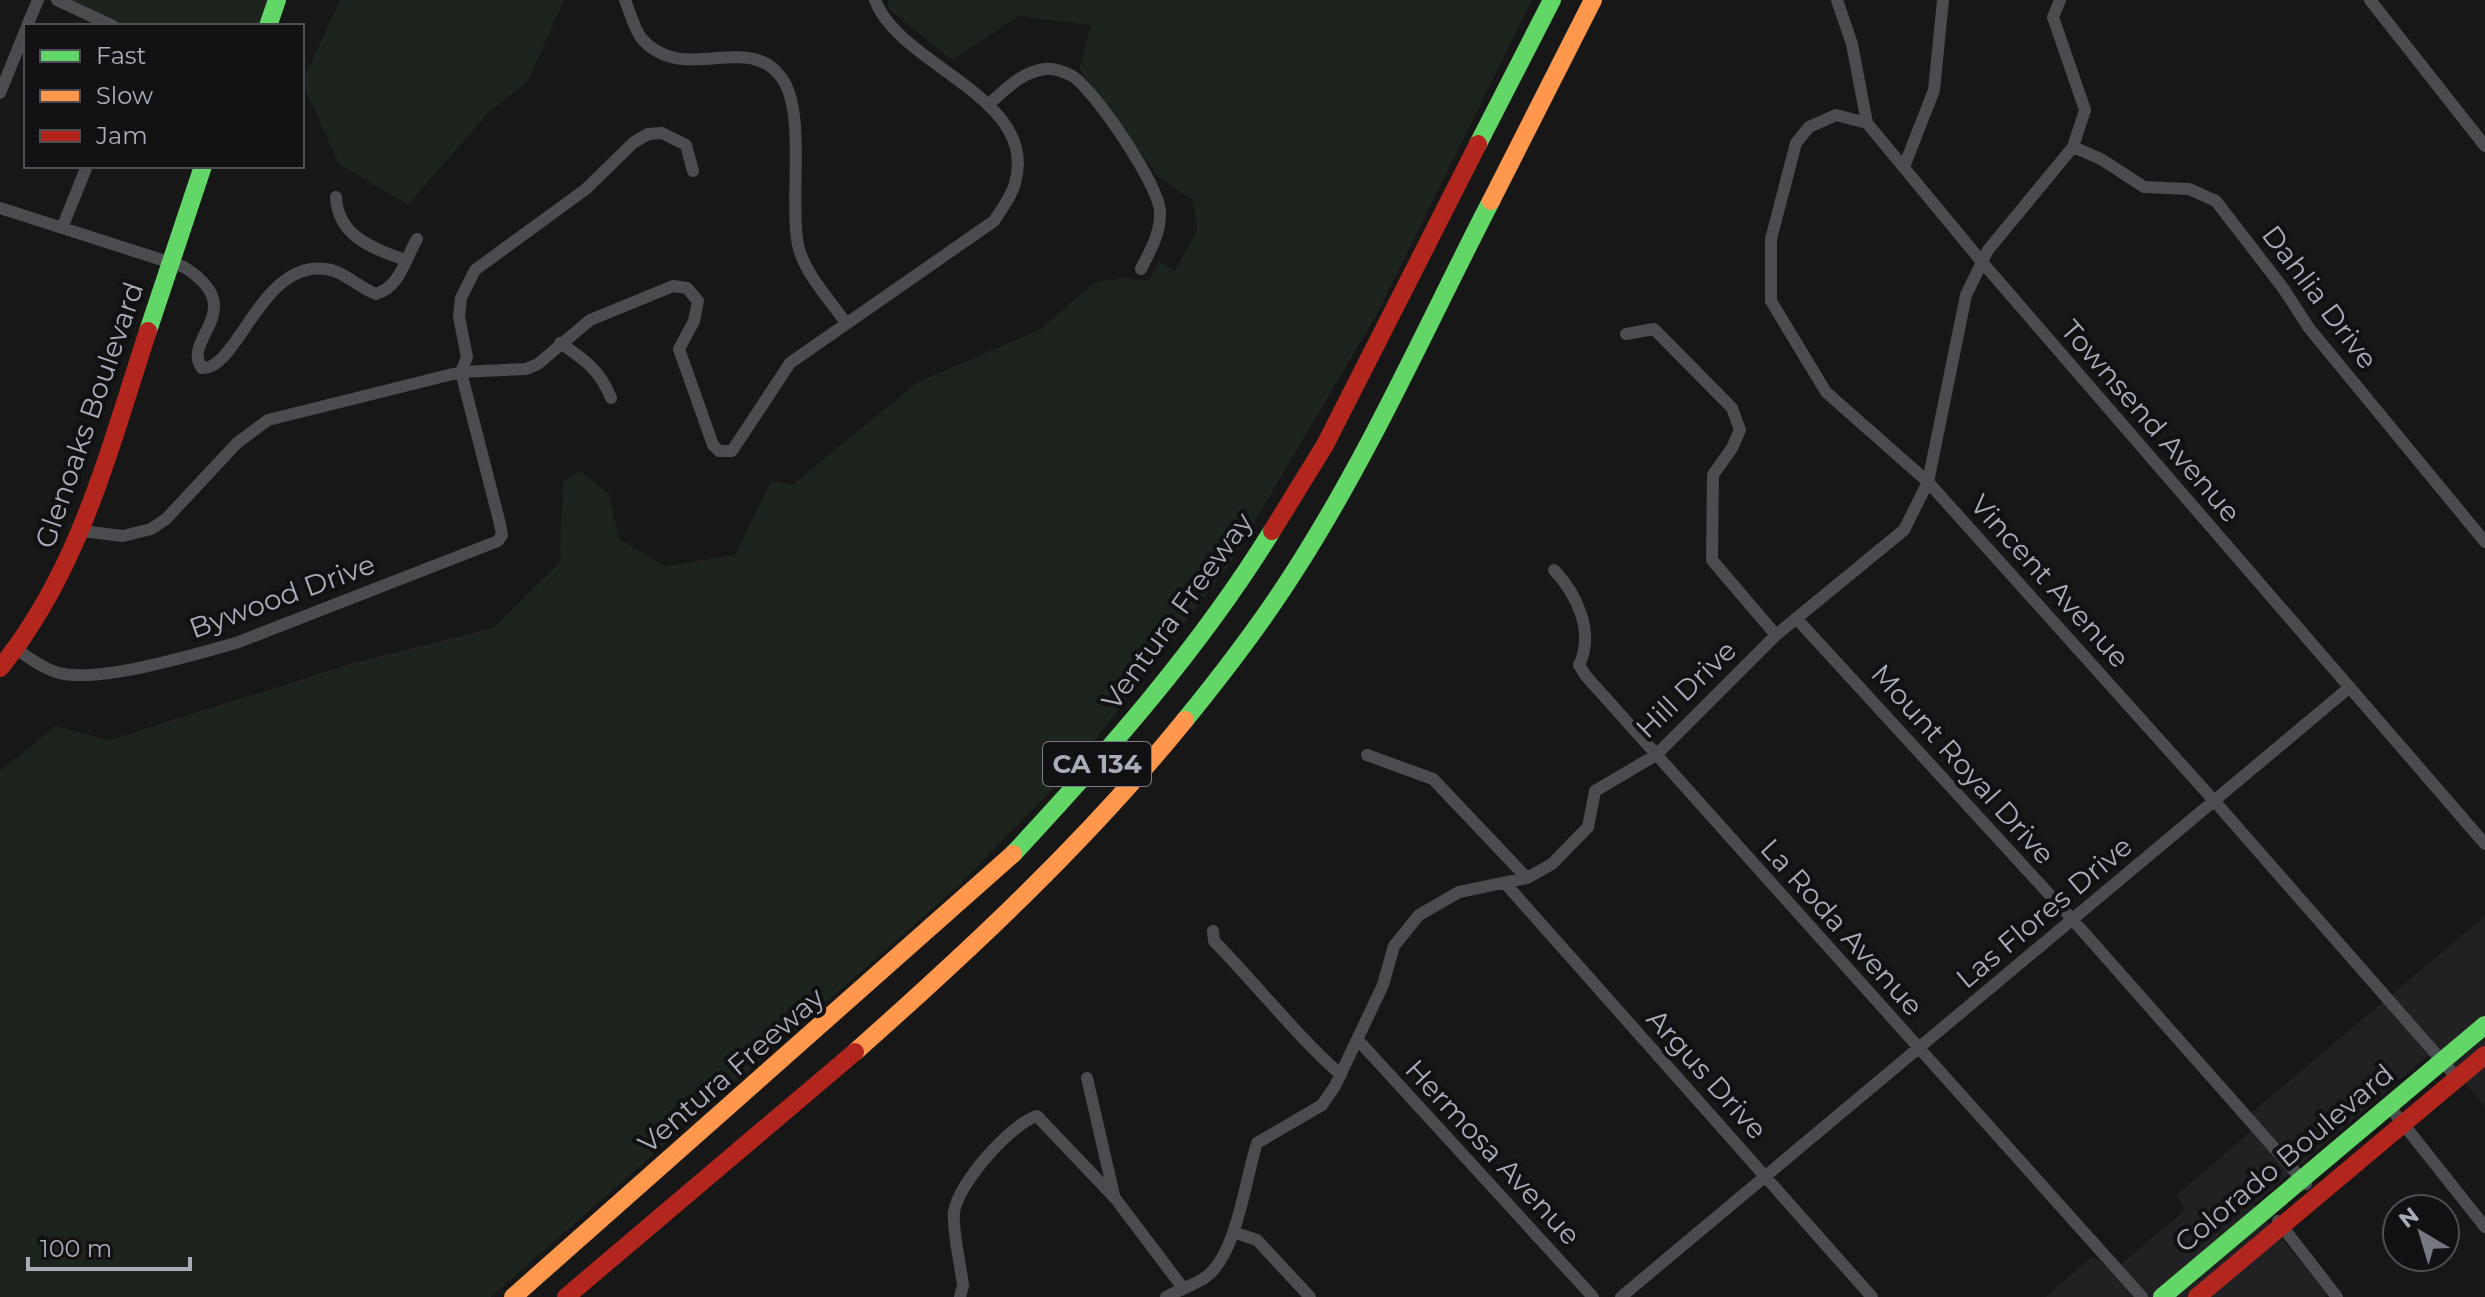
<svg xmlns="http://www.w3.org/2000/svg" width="2485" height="1297" font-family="Montserrat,sans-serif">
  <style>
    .built { fill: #212123 }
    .green { fill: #1d241e }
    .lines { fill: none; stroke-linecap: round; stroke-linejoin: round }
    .street { stroke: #4b4c50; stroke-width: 12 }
    .fast { stroke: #63d668; stroke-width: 18 }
    .slow { stroke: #ff974d; stroke-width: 18 }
    .jam { stroke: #b3261e; stroke-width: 18 }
    .labels { text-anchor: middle; stroke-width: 8; stroke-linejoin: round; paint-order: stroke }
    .shield { fill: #111113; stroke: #7b7e86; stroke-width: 2 }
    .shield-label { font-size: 26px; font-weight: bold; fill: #a8adb8 }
    .street-label { font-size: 28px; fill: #a8adb8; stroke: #111113 }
  </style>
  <rect width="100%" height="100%" fill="#171717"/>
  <path class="built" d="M 2485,916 L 2485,1107 L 2437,1048 L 2253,1205 L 2328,1294 L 2324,1297 L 2045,1297 L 2093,1256 L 2113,1271 L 2185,1210 L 2176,1195 L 2260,1124 L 2251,1113 Z"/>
  <path class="green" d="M 57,0 L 277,0 L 268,26 L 113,26 Z
    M 340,0 L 564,0 L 528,81 L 489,112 L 408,205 L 339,164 L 302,83 Z
    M 888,0 L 1532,0 L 1378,312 L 1229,565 L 1076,765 L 956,888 L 491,1297 L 0,1297 L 0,771 L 56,726 L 109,740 L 353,663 L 493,628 L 560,562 L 563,482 L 580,471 L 609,494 L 619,539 L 665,566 L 735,555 L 771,481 L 793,484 L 918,382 L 1041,329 L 1095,282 L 1124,278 L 1149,281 L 1158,262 L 1175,270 L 1197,231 L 1193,200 L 1158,177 L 1079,68 L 1091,25 L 1019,16 L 952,60 L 888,8 Z"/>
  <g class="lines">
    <path class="street" d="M 57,0 L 113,26
      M 625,0 C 630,12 634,29 642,39 C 684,86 747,31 781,77 C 807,111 789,201 798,245 C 804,273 830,300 846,323
      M 1837,0 L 1852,44 L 1867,123 L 1982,262 L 2485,844
      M 2370,0 L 2485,146
      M 27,26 L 38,0
      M 0,93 L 26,29
      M 988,105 C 1005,90 1021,72 1045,69 C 1054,68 1066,72 1074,77 C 1097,94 1158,184 1160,211 C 1161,233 1150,251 1141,269
      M 1867,123 L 1836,115 L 1809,127 L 1796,143 L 1771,239 L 1771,301 L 1826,392 L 1928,482 L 2217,804 L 2457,1078
      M 2073,147 L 2101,159 L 2144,187 L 2189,189 L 2216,201 L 2283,288 L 2309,328 L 2485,542
      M 1904,167 L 1934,90 L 1943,0
      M 336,197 C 338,237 373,248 405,260
      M 0,208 L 184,267 C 252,310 180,339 202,368 C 237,371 262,259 326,269 C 344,271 359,288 376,294 C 400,287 405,259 417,239
      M 62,228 L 87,166
      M 1626,334 L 1654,329 L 1732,408 L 1740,430 L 1732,448 L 1713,475 L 1712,560 L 1776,635
      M 560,343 C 584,359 600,370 611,398
      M 82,531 L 123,536 L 151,529 L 166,519 L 237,443 L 268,420 L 461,372 L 526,369 L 538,364 L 590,320 L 673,286 L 687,288 L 698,301 L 694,321 L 679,349 L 713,445 L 719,451 L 732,451 L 790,363 L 994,221 C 1001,210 1012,196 1015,183 C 1040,97 899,66 875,0
      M 1554,570 C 1577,594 1595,633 1579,665 L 1586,676 L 2142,1297
      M 1796,618 L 2072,919 L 2306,1184
      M 16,649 C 29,658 44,669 59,673 C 99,683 194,655 236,643 L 498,541 L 502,535 L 500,524 L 461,372 L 467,357 L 459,317 L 461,298 L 475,270 L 586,189 L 633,143 L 648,134 L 662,133 L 686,145 L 693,171
      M 1367,755 L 1433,779 L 1527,878
      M 1505,883 L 1872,1297
      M 1213,931 L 1214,941 C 1257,985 1295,1034 1341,1075
      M 1358,1040 L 1593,1297
      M 1087,1078 L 1114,1195
      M 2389,1106 L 2485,1227
      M 2278,1221 L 2337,1297
      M 1236,1233 L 1257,1240 L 1310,1297
      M 960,1297 L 963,1286 C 961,1266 952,1230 954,1212 C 958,1183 1012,1123 1037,1116 L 1115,1198 L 1183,1288
      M 1166,1297 C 1179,1290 1194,1285 1206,1277 C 1237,1254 1245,1180 1257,1143 L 1322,1105 L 1335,1086 L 1383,985 L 1394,946 L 1419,915 L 1459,892 L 1527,878 L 1552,864 L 1588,827 L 1595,791 L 1656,755 L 1776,635 L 1904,530 L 1928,482 L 1966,295 L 1988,250 L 2073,147 L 2085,110 L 2053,17 L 2060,0
      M 1621,1297 L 2350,687"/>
    <path class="fast" d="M 268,26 L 277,0
      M 1478,144 L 1552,0
      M 148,331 L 203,166
      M 1185,720 C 1224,672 1261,624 1294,572 C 1370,454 1427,325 1491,201
      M 1013,854 C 1107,753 1199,649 1272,531
      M 2162,1297 L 2485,1025"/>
    <path class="slow" d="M 1491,201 L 1593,0
      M 855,1052 C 972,948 1087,841 1185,720
      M 513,1297 L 1013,854"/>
    <path class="jam" d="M 1272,531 L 1325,445 L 1478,144
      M 0,668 C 80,570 109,449 148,331
      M 566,1297 L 855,1052
      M 2197,1297 L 2485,1055"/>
  </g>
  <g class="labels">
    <rect class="shield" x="1043" y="742" width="108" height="44" rx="6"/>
    <g class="shield-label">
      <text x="1097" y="773">CA 134</text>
    </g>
    <g class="street-label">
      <text transform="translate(2320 297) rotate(53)" y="10">Dahlia Drive</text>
      <text transform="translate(89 415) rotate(-71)" y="10">Glenoaks Boulevard</text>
      <text transform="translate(2151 421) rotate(49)" y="10">Townsend Avenue</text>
      <text transform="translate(2050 581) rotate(48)" y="10">Vincent Avenue</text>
      <text transform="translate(282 596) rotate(-20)" y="10">Bywood Drive</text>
      <text transform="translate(1177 611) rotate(-54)" y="10">Ventura Freeway</text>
      <text transform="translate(1686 689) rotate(-44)" y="10">Hill Drive</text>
      <text transform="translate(1963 764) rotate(48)" y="10">Mount Royal Drive</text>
      <text transform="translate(2044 912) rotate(-40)" y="10">Las Flores Drive</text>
      <text transform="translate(1842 927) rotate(48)" y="10">La Roda Avenue</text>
      <text transform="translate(731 1070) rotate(-41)" y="10">Ventura Freeway</text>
      <text transform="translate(1707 1074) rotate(48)" y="10">Argus Drive</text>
      <text transform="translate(1493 1152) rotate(47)" y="10">Hermosa Avenue</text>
      <text transform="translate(2284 1158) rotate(-40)" y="10">Colorado Boulevard</text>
    </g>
  </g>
  <rect x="24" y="24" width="280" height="144" fill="#111113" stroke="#4d4f55" stroke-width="2"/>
  <rect x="40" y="50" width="40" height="12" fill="#63d668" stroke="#4d4f55" stroke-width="2"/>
  <text x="96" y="64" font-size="24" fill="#a8adb8">Fast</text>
  <rect x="40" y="90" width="40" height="12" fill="#ff974d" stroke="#4d4f55" stroke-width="2"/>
  <text x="96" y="104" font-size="24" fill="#a8adb8">Slow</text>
  <rect x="40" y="130" width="40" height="12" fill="#b3261e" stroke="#4d4f55" stroke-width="2"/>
  <text x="96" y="144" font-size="24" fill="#a8adb8">Jam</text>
  <g transform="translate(2421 1233) rotate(322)"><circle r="38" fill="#111113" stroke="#4d4f55" stroke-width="2"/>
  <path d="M0-6L14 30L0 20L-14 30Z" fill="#757880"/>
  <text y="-12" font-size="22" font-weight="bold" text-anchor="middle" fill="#a8adb8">N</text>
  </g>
  <path d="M28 1257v12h162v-12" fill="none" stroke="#a8adb8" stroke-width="4"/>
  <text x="40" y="1257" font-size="24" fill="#a8adb8" stroke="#111113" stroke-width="6" paint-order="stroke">100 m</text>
</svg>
